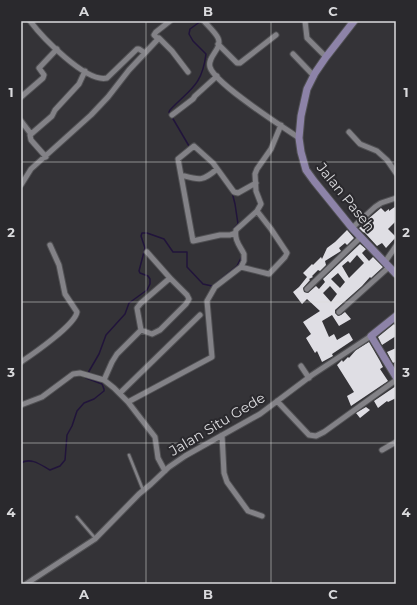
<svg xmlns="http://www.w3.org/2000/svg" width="417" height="605" font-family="Montserrat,sans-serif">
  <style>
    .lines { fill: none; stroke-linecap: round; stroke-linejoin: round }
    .stream { stroke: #21143b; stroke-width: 1.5 }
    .building { fill: #dfdee4; fill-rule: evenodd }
    .lane-casing { stroke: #505053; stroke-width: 4.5 }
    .street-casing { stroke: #505053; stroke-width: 7 }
    .secondary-casing { stroke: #505053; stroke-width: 9 }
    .lane { stroke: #838287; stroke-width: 2.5 }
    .street { stroke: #838287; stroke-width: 5 }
    .secondary { stroke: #8d83a8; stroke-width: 7 }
    .grid { fill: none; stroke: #dadadd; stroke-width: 1; stroke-opacity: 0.55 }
    .labels { text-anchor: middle; stroke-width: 4; stroke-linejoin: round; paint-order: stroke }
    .street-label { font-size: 14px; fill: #dadadd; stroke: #2a292d }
    .neatline { fill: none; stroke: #dadadd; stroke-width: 1.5 }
    .grid-label { font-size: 13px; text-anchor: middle; font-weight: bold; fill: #dadadd }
  </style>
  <rect width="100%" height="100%" fill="#343337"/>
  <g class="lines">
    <path class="stream" d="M 196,150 L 193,149 L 189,146 L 169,112 L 170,110 C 190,89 202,86 206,54 L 193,41 L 189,34 L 190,29 L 201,21
      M 209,162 L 214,168
      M 232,192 L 235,204 L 238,224 L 234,228
      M 88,373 L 99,354 L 106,335 L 125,314 L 129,303 L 147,290 L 150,284 L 150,279 L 148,276 L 140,273 L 139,271 L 145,248 L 141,236 L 142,233 L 147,233 L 164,239 L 173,252 L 187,252 L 187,267 L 203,284 L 212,286 L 237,266 L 242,256
      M 21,463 C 31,457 41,465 50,470 L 60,466 L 65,460 L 67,435 L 72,426 L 77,411 L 84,403 L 94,399 L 104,391 L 104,389 L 102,384 L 86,378 L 86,377"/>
  </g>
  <path class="building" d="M 396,206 L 396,221 L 388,229 L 396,237 L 386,248 L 382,243 L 377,246 L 365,233 L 363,232 L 359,228 L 362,226 L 361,225 L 381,208 L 385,212 L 389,209 L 389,211 Z
    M 347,230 L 354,238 L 347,245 L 345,243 L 339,248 L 341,251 L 325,261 L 326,265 L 320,271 L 318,270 L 312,276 L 313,277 L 309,279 L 310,280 L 303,288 L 304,292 L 308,293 L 316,286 L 319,289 L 325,282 L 323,279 L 360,244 L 366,249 L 362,253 L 369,261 L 373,257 L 383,267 L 371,278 L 370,277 L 362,286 L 335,310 L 335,313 L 338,316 L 341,315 L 345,312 L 351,319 L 339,326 L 332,315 L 322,321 L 329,337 L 334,334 L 337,340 L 349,333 L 353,340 L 332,354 L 333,356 L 322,362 L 317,351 L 315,353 L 306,338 L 311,334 L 303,322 L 320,311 L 307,299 L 302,304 L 293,292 L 299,287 L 307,277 L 303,273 L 312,264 L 313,265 L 321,257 L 322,259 L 327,248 L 335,242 ZM 357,255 L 364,263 L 349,278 L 342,266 L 348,261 L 350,263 ZM 338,273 L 345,282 L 340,288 L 331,279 ZM 330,286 L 337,294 L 331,302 L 323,293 Z
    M 394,324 L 396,327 L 396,336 L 382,345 L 378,337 Z
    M 369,342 L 380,361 L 383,367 L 380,369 L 388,381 L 351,406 L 347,396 L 354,392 L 337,365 L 342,360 L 343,362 L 348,357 L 349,358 L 356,350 Z
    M 396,348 L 396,361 L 393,363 L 387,352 Z
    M 396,386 L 396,398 L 388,402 L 387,401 L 378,408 L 374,401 Z
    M 366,407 L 370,410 L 360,418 L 356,413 Z"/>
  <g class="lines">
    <g class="lane-casing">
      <path id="lane" d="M 129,455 L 143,490
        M 77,517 L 95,538"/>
    </g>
    <g class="street-casing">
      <path id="street" d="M 30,21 C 42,37 86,83 107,78 L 137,49 L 139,49 L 145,53 L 159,38 L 172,51 L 188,72
        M 204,21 C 208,26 215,32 218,38 C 223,49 207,56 210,67 C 214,83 283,127 299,138
        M 305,21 L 307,38 L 326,57
        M 158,39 L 154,35 L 156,32 L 170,21
        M 218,44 L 237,63 L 240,63 L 276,35
        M 293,54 L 314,76
        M 21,97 L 43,78 L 44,75 L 39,68 L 57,49
        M 172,115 L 193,99 L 195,96 L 217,76
        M 21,121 L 31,134
        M 349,132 L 360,144 L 377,151 L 387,160 L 396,173
        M 46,157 L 31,140 L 30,135 L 52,116 L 55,110 L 79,84 L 85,71
        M 181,175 C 199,180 202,182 217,169
        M 21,185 L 31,169 L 91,115 L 108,97 L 129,70 L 145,53
        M 257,211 L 261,204 L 256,191 L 255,174 L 257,169 L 271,149 L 281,125
        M 352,228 L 375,207 L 381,203 L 396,198
        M 235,233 L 230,235 L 220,235 L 193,241 L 178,159 L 194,146 L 213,163 L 234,192 L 238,193 L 256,183
        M 385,262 L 396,246
        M 307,289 L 361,237
        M 339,312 L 389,267
        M 141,330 L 152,334 L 160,330 L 186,304 L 189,299 L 187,295 L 170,278 L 147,252
        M 21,362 C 33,354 75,325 77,312 L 65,294 L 59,265 L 50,245
        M 301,366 L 309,378
        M 104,380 L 112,362 L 117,354 L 141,330 L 137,308 L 141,303 L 170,278
        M 120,393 L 200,315
        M 277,401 L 309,435 L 316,436 L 324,432 L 396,380
        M 128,402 L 212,357 L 207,301 L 215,287 L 241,267 L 244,261 L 244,254 C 240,246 234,240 236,230 L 257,211 L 271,229 L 287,253 L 285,257 L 269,274 L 241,267
        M 21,405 L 42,397 L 73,374 L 80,373 L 104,380 L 114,388 L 128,402 L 155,437 L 158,458 L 165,471
        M 222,435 L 224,473 L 227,482 L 248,511 L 262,516
        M 382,450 L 396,442
        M 26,584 L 95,539 L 139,494 L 151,484 L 169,467 L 185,456 L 260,414 L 312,375 L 371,336"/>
    </g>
    <g class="secondary-casing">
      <path id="secondary" d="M 354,21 L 326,57 L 315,73 L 307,89 L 301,116 L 299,138 L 301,152 L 306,170 L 314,181 L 352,228 L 396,274
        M 396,316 L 371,336 L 396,377"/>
    </g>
    <use href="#lane" class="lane"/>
    <use href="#street" class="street"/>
    <use href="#secondary" class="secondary"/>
  </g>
  <path class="grid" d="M 146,21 L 146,584M 271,21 L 271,584M 21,162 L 396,162M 21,302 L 396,302M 21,443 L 396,443"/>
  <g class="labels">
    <g class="street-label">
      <text transform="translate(346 197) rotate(51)" y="5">Jalan Paseh</text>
      <text transform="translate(217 424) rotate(-31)" y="5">Jalan Situ Gede</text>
    </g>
  </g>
  <rect width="417" height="605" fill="none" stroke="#2a292d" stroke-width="44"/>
  <rect x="22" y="22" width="373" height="561" class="neatline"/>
  <g class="grid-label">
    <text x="84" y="16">A</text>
    <text x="208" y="16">B</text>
    <text x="333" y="16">C</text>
    <text x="11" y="97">1</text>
    <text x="406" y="97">1</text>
    <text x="11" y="237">2</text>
    <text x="406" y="237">2</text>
    <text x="11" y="377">3</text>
    <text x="406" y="377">3</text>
    <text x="11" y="517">4</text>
    <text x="406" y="517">4</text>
    <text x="84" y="599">A</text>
    <text x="208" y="599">B</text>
    <text x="333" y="599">C</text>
  </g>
</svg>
